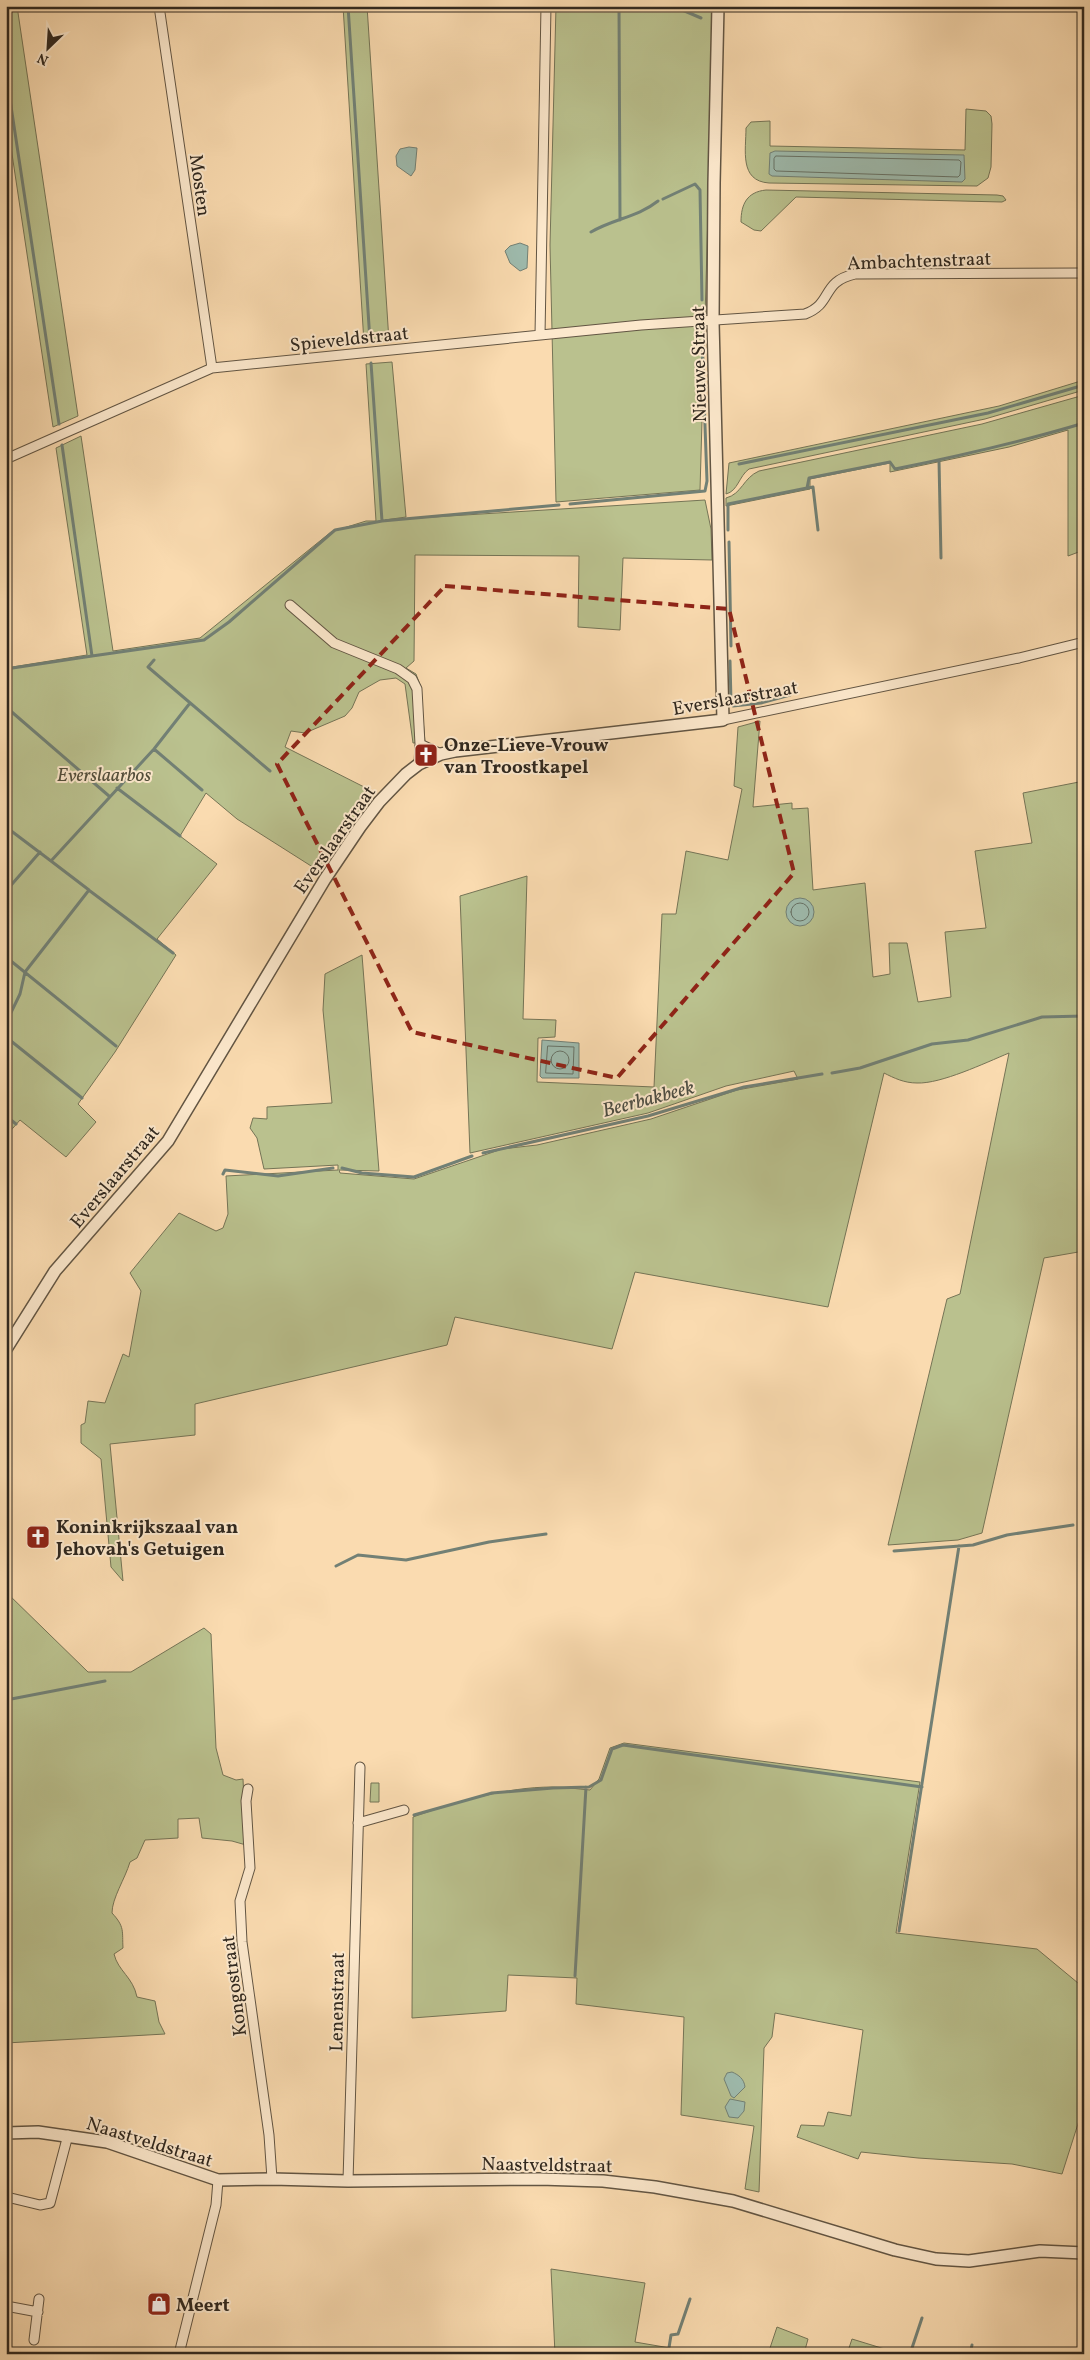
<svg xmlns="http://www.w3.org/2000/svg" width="1090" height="2360" font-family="Vollkorn,serif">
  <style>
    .green { fill: #bac18e; stroke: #757456 }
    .water { fill: #9ebbae; stroke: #728075 }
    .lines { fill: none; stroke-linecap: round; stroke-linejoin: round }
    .shore { stroke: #677266; stroke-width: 1 }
    .stream { stroke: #728075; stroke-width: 3 }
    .minor-casing { stroke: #625543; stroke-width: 11 }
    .tertiary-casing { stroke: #625543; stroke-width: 14 }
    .minor { stroke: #fce8cc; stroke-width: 9 }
    .tertiary { stroke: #fce8cc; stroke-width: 11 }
    .marked { fill: none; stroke: #8f2418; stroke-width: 4; stroke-dasharray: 10 6; stroke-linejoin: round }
    .labels { text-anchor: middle; stroke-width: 4; stroke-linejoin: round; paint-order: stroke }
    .street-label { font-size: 19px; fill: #30281f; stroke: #fce8cc }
    .poi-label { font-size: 19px; font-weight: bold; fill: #30281f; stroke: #fce8cc; text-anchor: start }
    .park-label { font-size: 19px; font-style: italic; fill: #524e3b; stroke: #fce8cc }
    .water-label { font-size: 20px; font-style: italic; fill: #4c4d43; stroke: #fce8cc }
  </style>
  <rect width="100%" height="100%" fill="#fadbb0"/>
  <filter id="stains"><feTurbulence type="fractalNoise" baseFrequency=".004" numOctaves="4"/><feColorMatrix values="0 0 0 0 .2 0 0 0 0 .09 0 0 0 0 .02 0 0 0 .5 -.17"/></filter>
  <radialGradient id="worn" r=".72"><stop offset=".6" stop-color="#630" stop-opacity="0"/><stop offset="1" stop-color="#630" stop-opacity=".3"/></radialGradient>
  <path class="green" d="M 6,6 L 17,6 L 78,416 L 53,427 L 6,114 Z
    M 343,6 L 367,6 L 389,341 L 364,343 Z
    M 556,6 L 714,6 L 700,490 L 556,502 L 550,245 Z
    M 966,109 L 986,111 L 991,116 L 992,124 L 991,167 L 988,178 L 977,186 L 769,183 C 739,181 746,150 746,128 L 751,122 L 770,121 L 770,146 L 965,150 Z
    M 766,190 L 997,195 L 1003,196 L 1006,200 L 1002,202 L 796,197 L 761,231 L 754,230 L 741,222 C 741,204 747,192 766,190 Z
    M 392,362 L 406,517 L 385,520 L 705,500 L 711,529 L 712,560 L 623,558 L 620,630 L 578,627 L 579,556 L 415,555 L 414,661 L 406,668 L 416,674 L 420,685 L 425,742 L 413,743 L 405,684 L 396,678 L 380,680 L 359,692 L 352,708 L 345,716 L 305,733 L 291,731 L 285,747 L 374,792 L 319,871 L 237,819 L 206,793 L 180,836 L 217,864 L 157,939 L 176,955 L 115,1052 L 78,1104 L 96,1122 L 66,1157 L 20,1120 L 6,1136 L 6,668 L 87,655 L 56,448 L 81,436 L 113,651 L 200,638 L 331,532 L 366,521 L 376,521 L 366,364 Z
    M 1084,380 L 1084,390 L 985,419 L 749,469 C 739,476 738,491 726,494 L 729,463 L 999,406 Z
    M 1084,395 L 1084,550 L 1068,556 L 1068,430 L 1009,447 L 890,472 L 890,463 L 810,479 L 810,489 L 726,506 L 726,498 C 742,494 743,478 759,471 L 982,424 Z
    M 760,721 L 753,807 L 792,803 L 792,809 L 808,808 L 813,890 L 865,883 L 873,977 L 890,974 L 889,943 L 907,943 L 918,1002 L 951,997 L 945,932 L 986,928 L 975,851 L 1032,843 L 1023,793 L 1084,781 L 1084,1251 L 1044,1258 L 982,1533 L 958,1540 L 888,1545 L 947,1299 L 960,1294 L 1009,1053 C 985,1063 941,1084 917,1083 C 904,1083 894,1078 884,1073 L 828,1307 L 635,1272 L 612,1349 L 455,1317 L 447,1345 L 195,1404 L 195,1435 L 110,1444 L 123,1581 L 111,1567 L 101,1459 L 81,1443 L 81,1425 L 85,1423 L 88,1401 L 105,1403 L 123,1354 L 129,1357 L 141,1291 L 130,1273 L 179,1213 L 216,1231 L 223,1228 L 228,1214 L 226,1176 L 338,1170 L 338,1165 L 264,1169 L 257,1138 L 250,1128 L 253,1118 L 267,1119 L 267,1107 L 332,1103 L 323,1010 L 325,974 L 362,955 L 379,1171 L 339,1170 L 340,1173 L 414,1179 L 502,1149 L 537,1145 L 651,1119 L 737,1090 L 798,1079 L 794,1071 L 726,1086 L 648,1113 L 470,1153 L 460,896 L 527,876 L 523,1019 L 556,1020 L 555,1037 L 538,1038 L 537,1082 L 654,1087 L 662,914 L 676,914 L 686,851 L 728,860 L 742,789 L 734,786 L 738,727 Z
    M 6,1592 L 88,1672 L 131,1672 L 204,1628 L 211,1634 L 216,1748 L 223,1775 L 236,1780 L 243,1779 L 246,1845 L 232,1841 L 202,1838 L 199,1818 L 178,1819 L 178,1838 L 145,1840 L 137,1858 L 130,1862 C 125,1879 112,1898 112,1913 C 125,1927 122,1931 123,1948 L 114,1954 C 118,1971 133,1977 137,1997 L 155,2001 L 159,2022 L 165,2034 L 6,2043 Z
    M 624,1743 L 920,1782 L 896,1933 L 1037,1949 L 1084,1988 L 1084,2105 L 1062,2174 L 1012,2164 L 918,2158 L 861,2152 L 858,2159 L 797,2137 L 801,2125 L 824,2126 L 828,2112 L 851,2116 L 863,2030 L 775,2013 L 772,2037 L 764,2048 L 759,2192 L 745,2189 L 754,2126 L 681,2115 L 684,2017 L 576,2004 L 577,1978 L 508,1975 L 506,2011 L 412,2018 L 413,1817 C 455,1802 507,1787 552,1787 C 565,1787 578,1789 590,1790 L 599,1779 L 610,1748 Z
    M 371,1783 L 379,1783 L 379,1802 L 370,1802 Z
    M 551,2269 L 645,2283 L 635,2342 L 670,2348 L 669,2354 L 555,2354 Z
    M 777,2327 L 808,2339 L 805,2350 L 815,2354 L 768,2354 Z
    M 852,2339 L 901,2354 L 847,2354 Z"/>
  <path class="water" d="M 409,147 L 417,148 L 415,170 L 411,176 L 397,166 L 396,156 L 400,149 Z
    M 775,151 L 964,155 L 965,179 L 962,182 L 772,176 L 769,174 L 770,153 Z
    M 520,243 L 528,246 L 527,268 L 520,271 L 510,263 L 505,251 L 510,246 Z
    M786 912a14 14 0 1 1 28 0a14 14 0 1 1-28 0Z
    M 542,1040 L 579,1043 L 579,1078 L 542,1078 L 540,1076 Z
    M 732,2072 C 739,2075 744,2079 745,2087 L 734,2098 L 731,2096 L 724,2079 L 727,2073 Z
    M 730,2099 L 745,2102 L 744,2111 L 738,2118 L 729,2117 L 725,2107 Z"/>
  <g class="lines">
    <path class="shore" d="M 776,156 L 959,160 L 961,162 L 960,175 L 958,177 L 776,171 L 774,169 L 774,159 Z
      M791 912a9 9 0 1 1 18 0a9 9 0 1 1-18 0Z
      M 548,1046 L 574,1047 L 573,1074 L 546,1073 Z
      M551 1060a9 9 0 1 1 18 0a9 9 0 1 1-18 0Z"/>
    <path class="stream" d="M 348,6 L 370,341
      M 619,6 L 620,220
      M 673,6 L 701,18
      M 6,73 L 59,424
      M 663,199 L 695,184 L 700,190 L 702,300
      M 591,232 C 613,219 638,217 658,201
      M 939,460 L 941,558
      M 739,464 L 988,413 L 1084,385
      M 808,488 L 813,487 L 818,530
      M 570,504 L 705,491 L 707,481 L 702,343
      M 382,521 L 559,505
      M 728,530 L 728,504 L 807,488 L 809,478 L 890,462 L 895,469 C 959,456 1021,442 1084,423
      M 729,542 L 731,646
      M 92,656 L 204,640 L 229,622 L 335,530 L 382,521 L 371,363
      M 154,660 L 148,667 L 270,771
      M 730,661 L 731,702 L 733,706 L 761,703 L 790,695
      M 6,669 L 92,656 L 62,445
      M 6,707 L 109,796
      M 154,749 L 202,790
      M 117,788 L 180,836
      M 6,827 L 51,861
      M 6,891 L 40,852
      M 90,891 L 173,953
      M 6,957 L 116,1046
      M 6,1023 L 20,994 L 25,972 L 89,890 L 51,861 L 154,749 L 190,703
      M 6,1037 L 82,1098
      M 832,1073 L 860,1068 L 932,1044 L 968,1040 L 1042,1017 L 1084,1016
      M 6,1116 L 16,1124
      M 483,1153 L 648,1116 L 744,1087 L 822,1074
      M 342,1168 L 362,1173 L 414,1177 L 472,1156
      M 223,1174 L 225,1170 L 278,1176 L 333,1168
      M 894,1551 L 973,1545 L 1007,1535 L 1073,1525
      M 336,1566 L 358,1555 L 406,1560 L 489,1542 L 546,1534
      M 6,1700 L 105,1681
      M 414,1815 L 492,1793 L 553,1788 L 589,1787 L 601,1780 L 612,1749 L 623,1745 L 922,1787
      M 899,1931 L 959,1546
      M 575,1976 L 586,1787
      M 668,2354 L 671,2335 L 678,2334 L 690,2299
      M 910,2354 L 922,2318
      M 970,2354 L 972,2345"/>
    <g class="minor-casing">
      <path id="minor" d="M 159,6 L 212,368
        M 540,335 L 546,6
        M 6,459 L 212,368 L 641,325 L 805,314 C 834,303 820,282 855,274 L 1084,273
        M 290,605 L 334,643 L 398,669 L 412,679 L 417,689 L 420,744 L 441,754
        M 723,720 L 1019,658 L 1084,642
        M 419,764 L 420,744
        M 248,1789 L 246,1801 L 250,1868 L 240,1901 L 242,1942 L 269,2135 L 272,2179
        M 358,1823 L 404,1810
        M 348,2181 L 360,1767
        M 6,2202 L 11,2198 L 40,2205 L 50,2203 L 68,2135
        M 6,2306 L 38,2312
        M 34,2340 L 39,2299
        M 179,2354 L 216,2205 L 218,2180"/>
    </g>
    <g class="tertiary-casing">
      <path id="tertiary" d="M 6,1349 L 55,1271 L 168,1141 L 325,879 L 360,827 L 379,802 L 406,774 L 419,764 L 441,754 L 455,751 L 723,720 L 713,322 L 714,183 L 718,6
        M 6,2133 L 38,2132 L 107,2142 L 218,2180 L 272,2179 L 348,2181 L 540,2179 L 603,2181 L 655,2187 L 733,2201 L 895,2250 L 936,2259 L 969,2261 L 1040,2251 L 1084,2253"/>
    </g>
    <use href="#minor" class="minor"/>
    <use href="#tertiary" class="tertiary"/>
  </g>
  <path class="marked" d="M 445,586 L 729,609 L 794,873 L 617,1078 L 412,1032 L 277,764 Z"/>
  <defs>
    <g id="church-square" transform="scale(1.25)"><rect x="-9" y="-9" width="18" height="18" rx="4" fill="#8f2418" stroke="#fce8cc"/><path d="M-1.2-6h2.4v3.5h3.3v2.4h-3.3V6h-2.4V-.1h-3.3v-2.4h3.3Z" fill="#fff"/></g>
    <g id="shop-square" transform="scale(1.25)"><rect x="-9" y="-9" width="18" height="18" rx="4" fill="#8f2418" stroke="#fce8cc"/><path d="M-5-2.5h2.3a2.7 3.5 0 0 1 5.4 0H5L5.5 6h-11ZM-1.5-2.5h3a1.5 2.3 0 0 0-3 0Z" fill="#fff"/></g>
  </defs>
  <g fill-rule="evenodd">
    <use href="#church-square" x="426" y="755"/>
    <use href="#church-square" x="38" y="1537"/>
    <use href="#shop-square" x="159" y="2304"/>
  </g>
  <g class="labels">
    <g class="street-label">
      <text transform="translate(201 185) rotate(82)" y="7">Mosten</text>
      <text transform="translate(919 260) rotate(-2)" y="7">Ambachtenstraat</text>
      <text transform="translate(349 338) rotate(-6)" y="7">Spieveldstraat</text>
      <text transform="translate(698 364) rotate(-91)" y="7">Nieuwe Straat</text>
      <text transform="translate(735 697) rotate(-10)" y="7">Everslaarstraat</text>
      <text transform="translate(334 839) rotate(-55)" y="7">Everslaarstraat</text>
      <text transform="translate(114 1176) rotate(-50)" y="7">Everslaarstraat</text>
      <text transform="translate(233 1986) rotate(-97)" y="7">Kongostraat</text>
      <text transform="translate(336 2002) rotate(-89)" y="7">Lenenstraat</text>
      <text transform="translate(150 2141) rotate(17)" y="7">Naastveldstraat</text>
      <text transform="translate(547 2164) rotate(1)" y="7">Naastveldstraat</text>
    </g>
    <g class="poi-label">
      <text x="444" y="751">Onze-Lieve-Vrouw<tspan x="444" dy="22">van Troostkapel</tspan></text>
      <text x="56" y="1533">Koninkrijkszaal van<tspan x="56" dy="22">Jehovah's Getuigen</tspan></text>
      <text x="176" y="2311">Meert</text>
    </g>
    <g class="park-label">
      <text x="104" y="781">Everslaarbos</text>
    </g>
    <g class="water-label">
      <text transform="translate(648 1098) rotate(-15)" y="7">Beerbakbeek</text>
    </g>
  </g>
  <rect width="1090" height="2360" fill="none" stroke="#fadbb0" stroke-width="25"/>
  <rect x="8" y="8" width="1075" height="2345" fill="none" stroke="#30281f" stroke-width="2.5"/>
  <rect x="12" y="12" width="1065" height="2335" fill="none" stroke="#30281f"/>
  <g transform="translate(48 48) rotate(205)" stroke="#fce8cc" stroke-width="4" paint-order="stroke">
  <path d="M0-4L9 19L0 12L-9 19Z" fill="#30281f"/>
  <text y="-8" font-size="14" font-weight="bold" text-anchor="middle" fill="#30281f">N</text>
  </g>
  <rect width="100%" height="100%" filter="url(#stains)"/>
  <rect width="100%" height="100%" fill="url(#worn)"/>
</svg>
